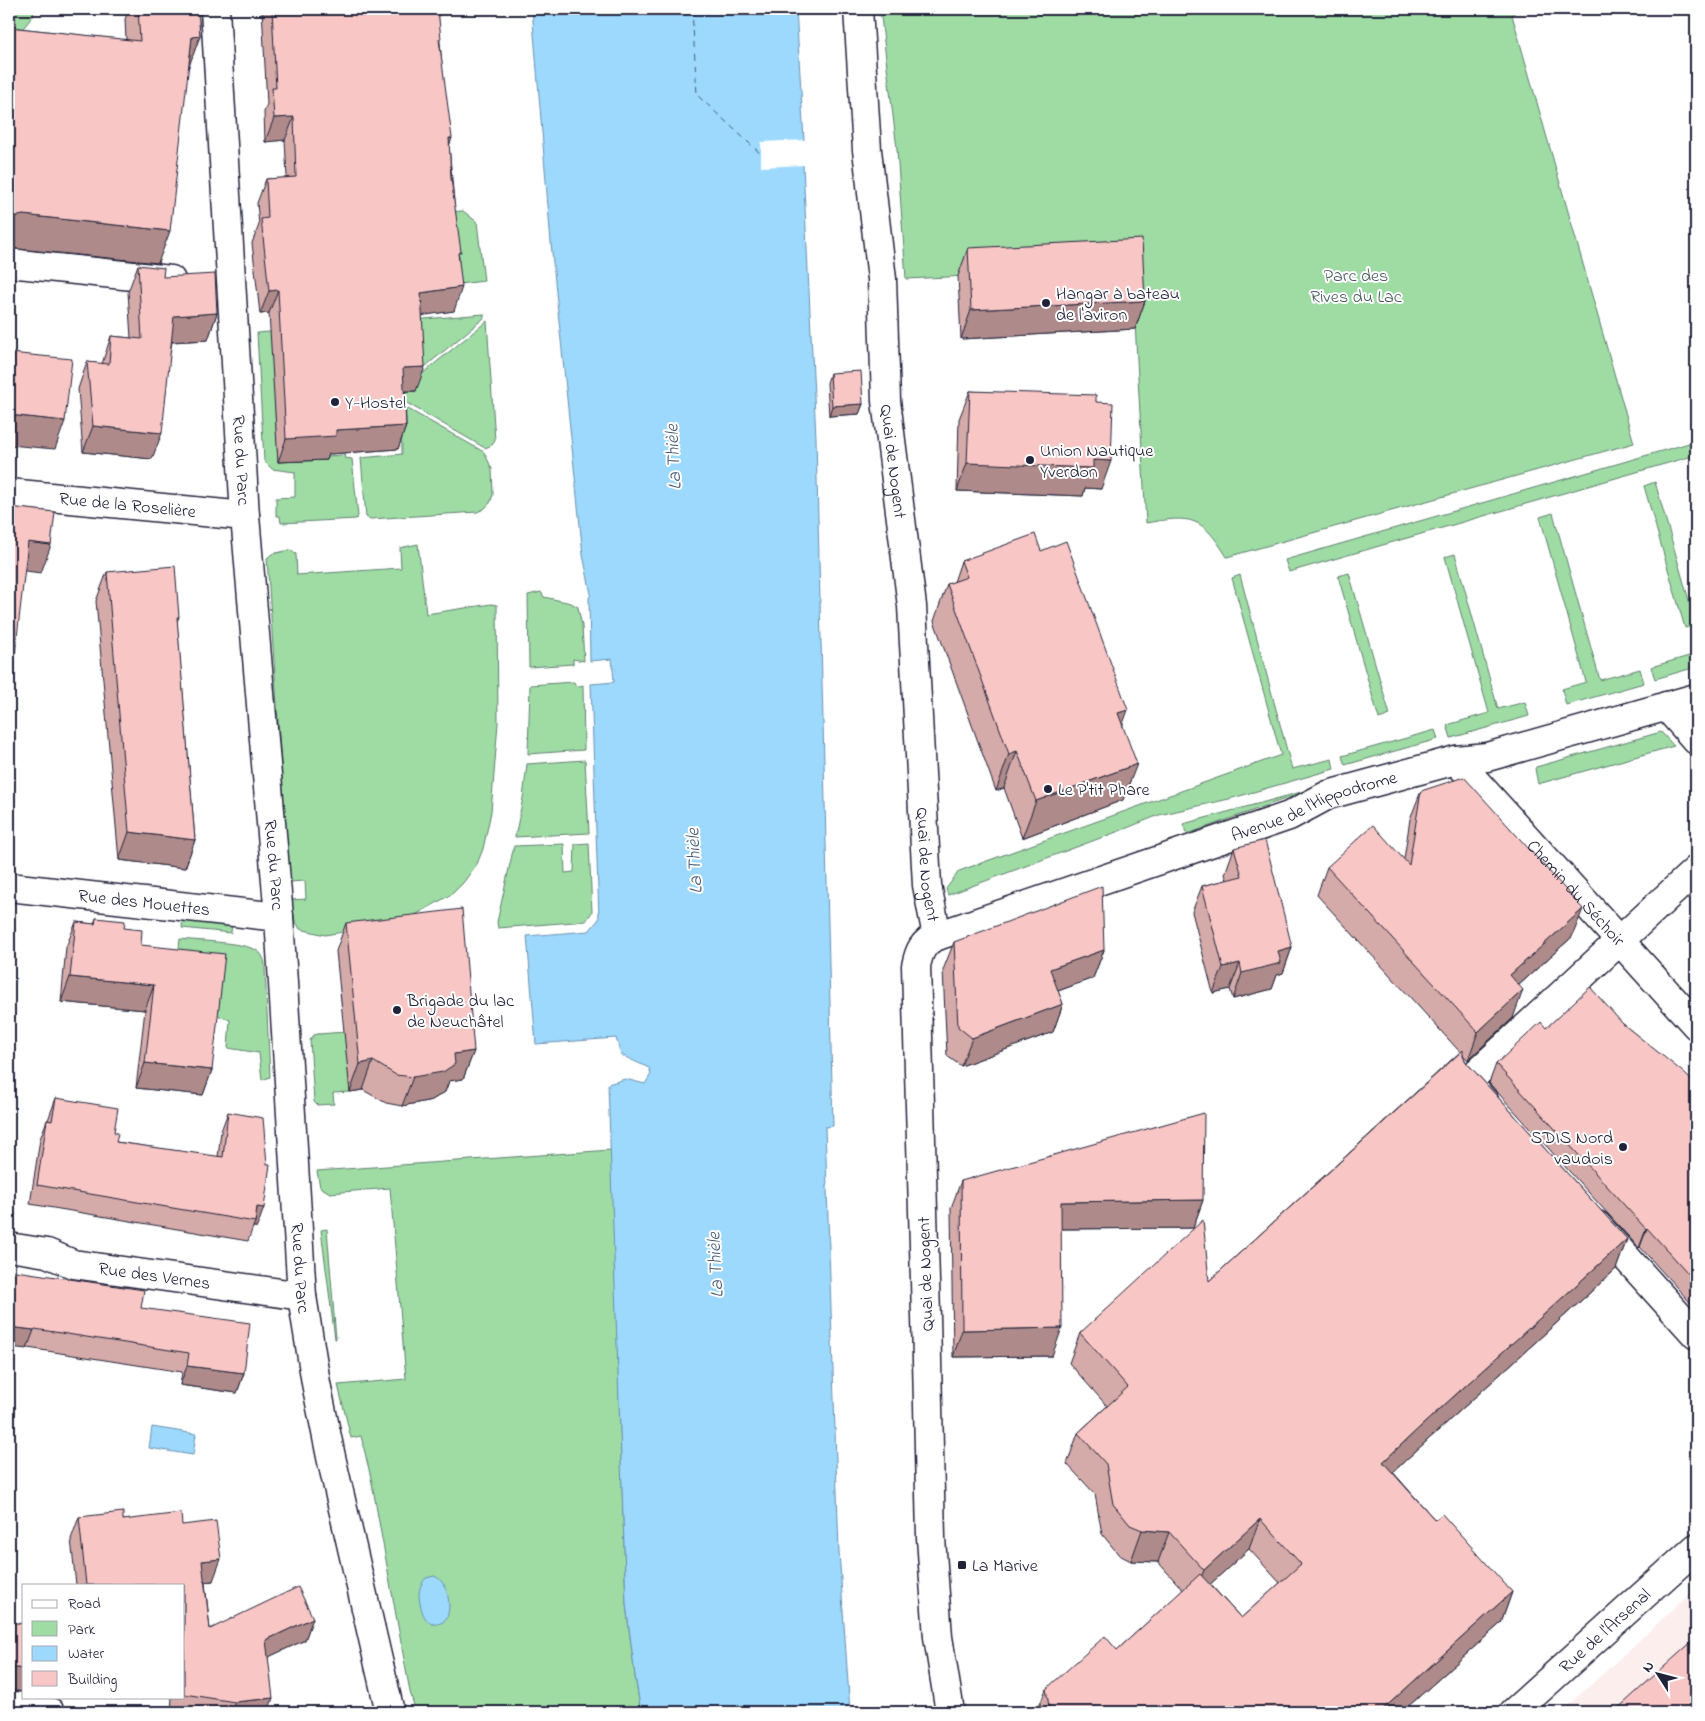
<svg xmlns="http://www.w3.org/2000/svg" width="1705" height="1721" font-family="'Indie Flower',sans-serif">
  <style>
    .built { fill: #fdeeee }
    .green { fill: #9edca4; stroke: #607f70 }
    .water { fill: #9cd9fd; stroke: #6b90af }
    .pier { fill: #fff }
    .lines { fill: none; stroke-linecap: round; stroke-linejoin: round }
    .ferry { stroke: #475975; stroke-width: 1; stroke-dasharray: 6 5; stroke-linecap: butt }
    .minor-casing { stroke: #22223b; stroke-width: 31 }
    .minor { stroke: #fff; stroke-width: 28 }
    .wall { fill: #d5aba9; stroke: #22223b; fill-rule: evenodd }
    .shaded-wall { fill: #ae8b8a; stroke: #22223b }
    .building { fill: #f8c7c5; stroke: #22223b }
    .poi-dot { fill: #22223b; stroke: #fff; stroke-width: 2 }
    .labels { text-anchor: middle; stroke-width: 4; stroke-linejoin: round; paint-order: stroke }
    .park-label { font-size: 18px; fill: #475a5a; stroke: #fff }
    .poi-label { font-size: 18px; fill: #22223b; stroke: #fff; text-anchor: start }
    .street-label { font-size: 18px; fill: #22223b; stroke: #fff }
    .water-label { font-size: 19px; font-style: italic; fill: #475975; stroke: #fff }
  </style>
  <rect width="100%" height="100%" fill="#fff"/>
  <filter id="ink" filterUnits="userSpaceOnUse"><feTurbulence type="fractalNoise" baseFrequency=".02" numOctaves="2"/><feDisplacementMap in="SourceGraphic" scale="10" xChannelSelector="R" yChannelSelector="G"/><feConvolveMatrix kernelMatrix="1 2 1 2 8 2 1 2 1" color-interpolation-filters="sRGB"/></filter>
  <g filter="url(#ink)">
    <path class="built" d="M 1696,1588 L 1696,1712 L 1561,1712 Z"/>
    <path class="green" d="M 9,9 L 33,9 L 34,15 L 19,33 L 9,35 Z
      M 880,9 L 1519,9 L 1512,15 L 1634,443 L 1227,557 C 1202,516 1191,515 1146,523 L 1132,268 L 906,279 L 897,149 Z
      M 463,211 L 477,222 L 484,281 L 450,285 L 444,212 Z
      M 484,314 L 484,318 L 415,375 L 272,351 L 278,462 L 327,456 L 344,455 L 345,458 L 352,459 L 358,516 L 356,519 L 281,523 L 280,516 L 276,516 L 276,498 L 295,497 L 295,472 L 272,469 L 264,461 L 257,333 Z
      M 487,321 L 495,441 L 492,445 L 485,448 L 405,402 L 405,391 L 416,391 L 417,378 Z
      M 401,405 L 484,452 L 492,469 L 493,495 L 490,503 L 484,509 L 477,512 L 370,519 L 366,517 L 361,458 L 402,454 Z
      M 1696,441 L 1696,455 L 1289,572 L 1285,560 Z
      M 1655,482 L 1696,625 L 1685,628 L 1644,486 Z
      M 1553,513 L 1600,680 L 1640,669 L 1644,683 L 1566,705 L 1562,689 L 1586,682 L 1540,517 Z
      M 418,544 L 426,614 L 491,604 L 497,605 L 498,723 L 491,812 L 483,849 L 477,864 L 463,883 L 452,894 L 403,922 L 325,935 L 300,929 L 292,915 L 291,900 L 306,899 L 305,881 L 289,882 L 267,558 L 272,554 L 290,550 L 296,554 L 297,575 L 401,568 L 400,548 Z
      M 1455,554 L 1498,709 L 1525,702 L 1529,716 L 1451,738 L 1447,725 L 1489,713 L 1445,557 Z
      M 1349,573 L 1390,715 L 1379,719 L 1338,576 Z
      M 1240,575 L 1292,769 L 1332,759 L 1334,769 L 1229,799 L 1159,815 L 1122,830 L 948,895 L 946,889 L 959,871 L 1281,755 L 1232,578 Z
      M 541,592 L 544,597 L 571,603 L 578,607 L 582,626 L 584,661 L 573,659 L 573,664 L 529,667 L 528,595 Z
      M 1696,654 L 1696,667 L 1655,679 L 1651,667 Z
      M 574,682 L 576,687 L 583,685 L 584,750 L 528,754 L 530,685 Z
      M 1435,730 L 1438,739 L 1345,765 L 1342,756 Z
      M 1661,732 L 1674,746 L 1538,784 L 1535,769 L 1536,767 Z
      M 585,760 L 589,833 L 515,837 L 523,798 L 527,764 Z
      M 1316,788 L 1190,833 L 1186,833 L 1183,824 Z
      M 589,843 L 592,912 L 586,921 L 498,928 L 497,922 L 514,846 L 564,844 L 565,873 L 574,872 L 575,844 Z
      M 183,916 L 232,922 L 231,933 L 182,928 Z
      M 180,939 C 196,941 251,942 260,953 C 264,957 265,963 265,968 L 270,1077 L 262,1080 L 259,1053 L 228,1048 L 230,1020 L 212,1013 L 176,975 Z
      M 345,1032 L 350,1092 L 333,1093 L 334,1104 L 317,1105 L 314,1102 L 310,1040 L 314,1035 L 318,1034 Z
      M 611,1150 L 626,1604 L 635,1676 L 641,1712 L 416,1712 L 410,1692 L 371,1478 L 361,1436 L 351,1438 L 338,1385 L 406,1379 L 390,1188 L 330,1193 L 320,1187 L 317,1171 Z
      M 327,1229 L 336,1339 L 335,1339 L 321,1230 Z"/>
    <path class="water" d="M 532,9 L 796,9 L 804,140 L 803,165 L 816,438 L 833,1126 L 825,1127 L 839,1551 L 850,1712 L 641,1712 L 635,1676 L 626,1604 L 608,1084 L 625,1079 L 645,1084 L 651,1074 L 649,1068 L 621,1055 L 616,1038 L 536,1044 L 527,936 L 589,931 L 599,919 L 591,684 L 614,682 L 612,659 L 590,661 L 589,598 L 591,594 L 583,555 L 551,243 Z
      M 152,1427 L 196,1434 L 193,1455 L 149,1448 Z
      M 434,1576 C 447,1580 452,1605 447,1617 C 445,1621 442,1623 438,1624 C 426,1626 422,1613 420,1603 C 418,1594 419,1585 426,1578 Z"/>
    <path class="pier" d="M 806,140 L 806,165 L 761,167 L 761,142 Z"/>
    <g class="lines">
      <path class="ferry" d="M 692,9 L 697,95 L 761,154"/>
      <g class="minor-casing">
        <g id="minor">
          <path id="s1" d="M 215,9 L 245,516 L 279,917 L 302,1296 L 316,1383 L 331,1457 L 390,1712"/>
          <path id="s2" d="M 858,9 L 867,150 L 882,279 L 886,401 L 912,606 L 927,885 L 937,936"/>
          <path d="M 9,263 L 171,280"/>
          <path id="s3" d="M 9,493 L 245,516"/>
          <path d="M 1666,706 L 1696,740"/>
          <path id="s4" d="M 1456,760 L 1696,1025"/>
          <path id="s5" d="M 9,887 L 279,917"/>
          <path d="M 1484,1101 L 1467,1082 L 1696,870"/>
          <path d="M 1597,1225 L 1696,1335"/>
          <path id="s6" d="M 9,1247 L 47,1253 L 73,1264 L 302,1296"/>
          <path d="M 9,1705 L 50,1712"/>
          <path id="s7" d="M 950,1712 L 938,1637 L 931,1538 L 926,1316 L 916,966 C 919,951 923,942 937,936 L 1289,816 L 1328,795 L 1456,760 L 1487,757 L 1696,698"/>
          <path id="s8" d="M 1514,1712 L 1696,1548"/>
        </g>
      </g>
      <use href="#minor" class="minor"/>
    </g>
    <path class="wall" d="M 129,9 L 198,9 L 200,36 L 188,67 L 158,263 L 9,248 L 9,27 L 126,40 L 125,19 Z
      M 262,9 L 438,9 L 440,42 L 459,259 L 454,311 L 422,315 L 416,391 L 405,391 L 406,426 L 398,449 L 329,454 L 327,460 L 278,462 L 269,313 L 260,314 L 252,243 L 259,225 L 257,203 L 266,179 L 287,178 L 285,140 L 265,142 L 264,112 L 267,104 Z
      M 968,248 L 1145,301 L 1135,329 L 961,339 L 958,276 Z
      M 138,265 L 163,277 L 217,313 L 208,340 L 172,342 L 152,459 L 83,452 L 78,389 L 87,362 L 102,364 L 111,336 L 131,338 L 128,292 Z
      M 830,373 L 863,404 L 859,414 L 829,416 L 827,383 Z
      M 970,391 L 1096,402 L 1101,489 L 1085,488 L 1083,496 L 957,491 L 959,419 Z
      M 1041,551 L 1123,725 L 1123,800 L 1022,838 L 1004,788 L 996,791 L 934,621 L 947,584 L 954,582 L 961,561 Z
      M 107,572 L 179,617 L 177,622 L 195,840 L 185,868 L 119,860 L 96,601 Z
      M 1421,791 L 1572,937 L 1519,985 L 1513,1018 L 1468,1060 L 1463,1055 L 1466,1062 L 1627,1239 L 1616,1269 L 1408,1458 L 1393,1472 L 1435,1520 L 1512,1592 L 1501,1623 L 1402,1712 L 1037,1712 L 1046,1689 L 1117,1650 L 1183,1590 L 1158,1562 L 1131,1561 L 1119,1555 L 1102,1534 L 1095,1494 L 1067,1464 L 1078,1433 L 1107,1406 L 1069,1363 L 1080,1333 L 1209,1281 L 1460,1052 L 1317,895 L 1327,867 L 1404,859 L 1410,819 ZM 1249,1549 L 1280,1583 L 1241,1618 L 1210,1584 Z
      M 1234,848 L 1292,947 L 1283,973 L 1277,975 L 1272,989 L 1233,999 L 1230,989 L 1213,993 L 1192,912 L 1202,886 L 1227,880 L 1225,874 Z
      M 96,918 L 124,928 L 141,945 L 212,1070 L 203,1095 L 136,1088 L 145,1010 L 61,1002 L 66,947 L 76,922 L 94,924 Z
      M 346,923 L 474,1051 L 463,1079 L 449,1081 L 445,1092 L 432,1100 L 402,1106 L 386,1103 L 363,1090 L 350,1092 L 336,951 Z
      M 954,942 L 1104,950 L 1093,978 L 1058,991 L 1063,1004 L 1053,1032 L 961,1066 L 947,1056 L 943,970 Z
      M 1623,1024 L 1696,1085 L 1696,1309 L 1640,1247 L 1639,1248 L 1489,1083 L 1496,1064 L 1546,1028 Z
      M 56,1098 L 114,1132 L 116,1142 L 218,1157 L 221,1131 L 228,1112 L 257,1227 L 253,1227 L 248,1241 L 30,1204 L 40,1139 L 47,1120 L 48,1120 Z
      M 961,1181 L 1203,1200 L 1193,1228 L 1061,1229 L 1052,1356 L 953,1357 L 951,1208 Z
      M 9,1270 L 141,1308 L 244,1373 L 237,1393 L 180,1385 L 182,1372 L 28,1348 L 27,1349 Z
      M 79,1517 L 123,1520 L 182,1525 L 213,1581 L 205,1582 L 210,1629 L 313,1618 L 305,1640 L 268,1657 L 268,1712 L 171,1712 L 172,1697 L 184,1697 L 184,1585 L 76,1585 L 71,1539 Z"/>
    <path class="shaded-wall" d="M 200,36 L 188,69 L 192,37 Z
      M 294,117 L 285,140 L 265,142 L 274,118 Z
      M 449,138 L 452,138 L 444,161 Z
      M 23,215 L 170,231 L 158,263 L 9,248 L 9,216 Z
      M 462,287 L 454,311 L 412,317 L 421,293 Z
      M 278,290 L 269,313 L 260,314 L 269,291 Z
      M 1145,301 L 1135,329 L 961,339 L 971,310 Z
      M 217,313 L 208,340 L 165,342 L 174,316 Z
      M 425,367 L 416,391 L 395,391 L 403,368 Z
      M 863,404 L 859,414 L 829,416 L 832,406 Z
      M 9,415 L 65,421 L 55,449 L 9,445 Z
      M 93,426 L 162,433 L 152,459 L 83,452 Z
      M 406,426 L 398,449 L 329,454 L 327,460 L 278,462 L 286,439 L 336,430 Z
      M 1093,460 L 1111,461 L 1101,489 L 1085,488 L 1083,496 L 957,491 L 967,463 Z
      M 28,542 L 51,545 L 41,573 L 18,570 Z
      M 9,653 L 15,654 L 9,671 Z
      M 1128,710 L 1115,746 L 1118,713 Z
      M 1017,751 L 1004,788 L 996,791 L 1009,754 Z
      M 1137,764 L 1123,800 L 1022,838 L 1036,801 Z
      M 129,832 L 195,840 L 185,868 L 119,860 Z
      M 1583,909 L 1572,937 L 1499,1003 L 1510,975 Z
      M 1292,947 L 1283,973 L 1277,975 L 1272,989 L 1233,999 L 1242,973 L 1278,951 Z
      M 1104,950 L 1093,978 L 1039,998 L 1050,969 Z
      M 1240,963 L 1230,989 L 1213,993 L 1223,967 Z
      M 70,977 L 154,985 L 145,1010 L 61,1002 Z
      M 1523,990 L 1513,1018 L 1468,1060 L 1478,1032 Z
      M 1063,1004 L 1053,1032 L 961,1066 L 972,1038 Z
      M 474,1051 L 463,1079 L 449,1081 L 445,1092 L 432,1100 L 402,1106 L 413,1077 L 454,1054 Z
      M 373,1061 L 363,1090 L 350,1092 L 360,1064 Z
      M 145,1063 L 212,1070 L 203,1095 L 136,1088 Z
      M 1203,1200 L 1193,1228 L 1051,1229 L 1061,1202 Z
      M 257,1207 L 264,1208 L 257,1227 L 253,1227 L 255,1222 Z
      M 1647,1228 L 1640,1247 L 1639,1248 L 1646,1229 Z
      M 1627,1239 L 1616,1269 L 1408,1458 L 1372,1492 L 1383,1462 L 1419,1428 Z
      M 9,1327 L 34,1330 L 27,1349 L 9,1347 Z
      M 1062,1328 L 1052,1356 L 953,1357 L 962,1330 Z
      M 187,1366 L 244,1373 L 237,1393 L 180,1385 Z
      M 1260,1519 L 1249,1549 L 1193,1600 L 1204,1570 Z
      M 1142,1530 L 1169,1532 L 1158,1562 L 1131,1561 Z
      M 221,1559 L 213,1581 L 194,1583 L 202,1561 Z
      M 1512,1592 L 1501,1623 L 1402,1712 L 1380,1712 Z
      M 313,1618 L 305,1640 L 258,1662 L 266,1640 Z
      M 9,1667 L 24,1669 L 24,1692 L 9,1690 Z
      M 273,1698 L 268,1712 L 231,1712 L 235,1702 Z"/>
    <path class="building" d="M 138,9 L 198,9 L 200,36 L 192,37 L 170,231 L 23,215 L 14,217 L 9,216 L 9,27 L 140,41 Z
      M 272,9 L 438,9 L 441,39 L 439,39 L 452,138 L 449,138 L 451,178 L 461,252 L 458,253 L 462,287 L 421,293 L 425,367 L 403,368 L 406,426 L 336,430 L 336,436 L 286,439 L 278,290 L 269,291 L 261,219 L 268,218 L 266,179 L 296,177 L 294,117 L 274,118 L 272,88 L 276,88 Z
      M 1142,239 L 1145,301 L 971,310 L 968,248 Z
      M 138,265 L 164,268 L 163,277 L 215,274 L 217,313 L 174,316 L 162,433 L 93,426 L 87,362 L 109,364 L 111,336 L 142,339 Z
      M 10,353 L 72,359 L 65,421 L 9,415 L 9,361 Z
      M 861,371 L 863,404 L 832,406 L 830,373 Z
      M 970,391 L 1096,395 L 1096,402 L 1113,403 L 1111,461 L 1093,460 L 1093,468 L 967,463 Z
      M 9,507 L 55,512 L 51,545 L 28,542 L 15,654 L 9,653 Z
      M 1035,534 L 1041,551 L 1066,541 L 1128,710 L 1118,713 L 1137,764 L 1036,801 L 1017,751 L 1009,754 L 947,584 L 967,577 L 961,561 Z
      M 175,566 L 179,617 L 177,617 L 195,840 L 129,832 L 107,572 Z
      M 1464,777 L 1583,909 L 1510,975 L 1523,990 L 1478,1032 L 1327,867 L 1373,825 L 1409,865 L 1421,791 Z
      M 1265,840 L 1292,947 L 1278,951 L 1281,963 L 1242,973 L 1240,963 L 1223,967 L 1202,886 L 1242,876 L 1234,848 Z
      M 1102,886 L 1104,950 L 1050,969 L 1063,1004 L 972,1038 L 958,1027 L 954,942 Z
      M 462,909 L 474,1051 L 454,1054 L 455,1064 L 443,1072 L 413,1077 L 396,1075 L 373,1061 L 360,1064 L 346,923 Z
      M 96,918 L 125,921 L 124,928 L 142,930 L 141,945 L 225,954 L 212,1070 L 145,1063 L 154,985 L 70,977 L 76,922 L 95,924 Z
      M 1590,987 L 1623,1024 L 1684,1073 L 1696,1085 L 1696,1282 L 1647,1228 L 1646,1229 L 1496,1064 L 1541,1022 L 1546,1028 Z
      M 1463,1050 L 1463,1056 L 1466,1062 L 1627,1239 L 1419,1428 L 1383,1462 L 1435,1520 L 1442,1514 L 1512,1592 L 1380,1712 L 1050,1712 L 1046,1689 L 1105,1636 L 1117,1650 L 1200,1574 L 1241,1618 L 1301,1564 L 1260,1519 L 1204,1570 L 1169,1532 L 1142,1530 L 1130,1525 L 1113,1504 L 1106,1464 L 1078,1433 L 1128,1387 L 1080,1333 L 1203,1220 L 1209,1281 Z
      M 56,1098 L 118,1108 L 114,1132 L 118,1133 L 116,1142 L 223,1157 L 228,1112 L 263,1118 L 267,1164 L 270,1164 L 264,1208 L 257,1207 L 255,1222 L 37,1185 L 47,1120 L 52,1121 Z
      M 1204,1113 L 1203,1200 L 1061,1202 L 1062,1328 L 962,1330 L 961,1181 Z
      M 9,1270 L 144,1290 L 141,1308 L 250,1323 L 244,1373 L 187,1366 L 189,1353 L 35,1329 L 34,1330 L 9,1327 Z
      M 123,1512 L 123,1520 L 181,1513 L 182,1525 L 216,1521 L 221,1559 L 202,1561 L 210,1629 L 298,1587 L 313,1618 L 266,1640 L 273,1698 L 235,1702 L 184,1694 L 184,1585 L 86,1585 L 79,1517 Z
      M 9,1622 L 24,1624 L 24,1669 L 9,1667 Z
      M 1696,1638 L 1696,1712 L 1614,1712 Z"/>
  </g>
  <g class="poi-dot">
    <circle cx="1046" cy="303" r="5"/>
    <circle cx="335" cy="402" r="5"/>
    <circle cx="1030" cy="460" r="5"/>
    <circle cx="1048" cy="789" r="5"/>
    <circle cx="397" cy="1010" r="5"/>
    <circle cx="1623" cy="1147" r="5"/>
    <rect x="957" y="1560" width="10" height="10" rx="2.5"/>
  </g>
  <g class="labels">
    <g class="park-label">
      <text x="1356" y="281">Parc des<tspan x="1356" dy="21">Rives du Lac</tspan></text>
    </g>
    <g class="poi-label">
      <text x="1056" y="299">Hangar à bateau<tspan x="1056" dy="21">de l'aviron</tspan></text>
      <text x="345" y="408">Y-Hostel</text>
      <text x="1040" y="456">Union Nautique<tspan x="1040" dy="21">Yverdon</tspan></text>
      <text x="1058" y="795">Le P'tit Phare</text>
      <text x="407" y="1006">Brigade du lac<tspan x="407" dy="21">de Neuchâtel</tspan></text>
      <text x="1613" y="1143" text-anchor="end">SDIS Nord<tspan x="1613" dy="21">vaudois</tspan></text>
      <text x="972" y="1571">La Marive</text>
    </g>
    <g class="street-label">
      <text dy="6" stroke="none"><textPath href="#s1" startOffset="452">Rue du Parc</textPath></text>
      <text dy="6" stroke="none"><textPath href="#s2" startOffset="454">Quai de Nogent</textPath></text>
      <text dy="6" stroke="none"><textPath href="#s3" startOffset="119">Rue de la Roselière</textPath></text>
      <text dy="6" stroke="none"><textPath href="#s7" startOffset="1185">Avenue de l'Hippodrome</textPath></text>
      <text dy="6" stroke="none"><textPath href="#s2" startOffset="859">Quai de Nogent</textPath></text>
      <text dy="6" stroke="none"><textPath href="#s1" startOffset="858">Rue du Parc</textPath></text>
      <text dy="6" stroke="none"><textPath href="#s4" startOffset="179">Chemin du Séchoir</textPath></text>
      <text dy="6" stroke="none"><textPath href="#s5" startOffset="136">Rue des Mouettes</textPath></text>
      <text dy="6" stroke="none"><textPath href="#s1" startOffset="1262">Rue du Parc</textPath></text>
      <text transform="translate(925 1274) rotate(-92)" y="6">Quai de Nogent</text>
      <text dy="6" stroke="none"><textPath href="#s6" startOffset="149">Rue des Vernes</textPath></text>
      <text dy="6" stroke="none"><textPath href="#s8" startOffset="122">Rue de l'Arsenal</textPath></text>
    </g>
    <g class="water-label">
      <text transform="translate(672 457) rotate(-93)" y="7">La Thièle</text>
      <text transform="translate(693 861) rotate(-93)" y="7">La Thièle</text>
      <text transform="translate(714 1265) rotate(-93)" y="7">La Thièle</text>
    </g>
  </g>
  <rect width="1705" height="1721" fill="none" stroke="#fff" stroke-width="30"/>
  <rect x="15" y="15" width="1675" height="1691" fill="none" stroke="#22223b" stroke-width="2" filter="url(#ink)"/>
  <rect x="22" y="1584" width="162" height="115" fill="#ffffff" stroke="#a7a7b1"/>
  <rect x="32" y="1600" width="25" height="8" fill="#ffffff" stroke="#a7a7b1"/>
  <text x="68" y="1608" font-size="15" fill="#22223b">Road</text>
  <rect x="32" y="1621" width="25" height="15" fill="#9edca4" stroke="#a7a7b1"/>
  <text x="68" y="1634" font-size="15" fill="#22223b">Park</text>
  <rect x="32" y="1646" width="25" height="15" fill="#9cd9fd" stroke="#a7a7b1"/>
  <text x="68" y="1658" font-size="15" fill="#22223b">Water</text>
  <rect x="32" y="1671" width="25" height="15" fill="#f8c7c5" stroke="#a7a7b1"/>
  <text x="68" y="1684" font-size="15" fill="#22223b">Building</text>
  <g transform="translate(1658 1674) rotate(306)" stroke="#ffffff" stroke-width="4" paint-order="stroke">
  <path d="M0-4L9 19L0 12L-9 19Z" fill="#22223b"/>
  <text y="-8" font-size="14" font-weight="bold" text-anchor="middle" fill="#22223b">N</text>
  </g>
</svg>
